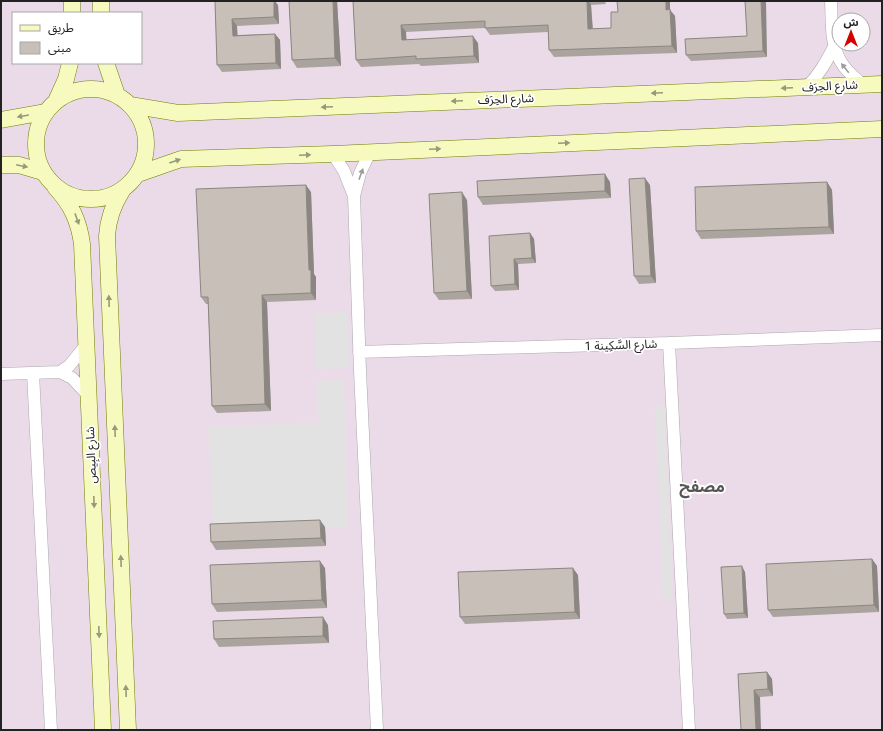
<svg xmlns="http://www.w3.org/2000/svg" width="883" height="731" font-family="Roboto,'Noto Sans Arabic',sans-serif">
  <style>
    .industrial { fill: #ebdbe8; fill-rule: evenodd }
    .parking { fill: #e2e2e2 }
    .lines { fill: none; stroke-linecap: round; stroke-linejoin: round }
    .street-casing { stroke: #a9a9a9; stroke-width: 13 }
    .secondary-casing { stroke: #707d05; stroke-width: 17 }
    .street { stroke: #fff; stroke-width: 12 }
    .secondary { stroke: #f7fabf; stroke-width: 16 }
    .wall { fill: #aba49e }
    .shaded-wall { fill: #8b8681 }
    .building { fill: #c7bfb8; stroke: #8b8681 }
    .oneway { fill: #9c9c9c }
    .oneway2 { fill: #979978 }
    .labels { text-anchor: middle; stroke-width: 3.5; stroke-linejoin: round; paint-order: stroke }
    .street-label { font-size: 12px; fill: #222; stroke: #fff }
    .district-label { font-size: 16px; font-weight: bold; fill: #555; stroke: #fff }
  </style>
  <rect width="100%" height="100%" fill="#f2efe9"/>
  <path class="industrial" d="M 1,1 L 882,1 L 882,730 L 1,730 ZM 13,13 L 141,13 L 141,63 L 13,63 ZM 839,20 L 863,20 L 863,44 L 839,44 Z"/>
  <path class="parking" d="M 348,312 L 350,368 L 316,369 L 314,313 Z
    M 344,380 L 348,528 L 213,528 L 208,426 L 319,423 L 316,381 Z
    M 655,406 L 664,406 L 673,599 L 663,599 Z"/>
  <g class="lines">
    <g class="street-casing">
      <path id="street" d="M 831,1 C 832,21 830,44 841,62 C 846,71 855,78 863,85
        M 807,87 C 819,75 826,62 834,47
        M 370,152 L 360,173 L 354,196 L 360,371 L 377,730
        M 333,154 L 344,171 L 354,196
        M 669,343 L 689,730
        M 359,352 L 669,343 L 882,335
        M 60,372 L 69,366 L 87,344
        M 33,373 L 51,730
        M 1,374 L 60,372 L 72,378 L 89,396"/>
    </g>
    <g class="secondary-casing">
      <path id="secondary" d="M 72,1 L 72,13
        M 101,1 L 101,13
        M 106,63 L 117,95
        M36 144a55 55 0 1 1 110 0a55 55 0 1 1-110 0Z
        M 56,101 L 66,79 L 70,63
        M 130,105 L 178,113 L 882,84
        M 1,120 L 45,112
        M 1,165 L 19,165 L 43,172
        M 138,174 L 181,159 L 333,154 L 882,129
        M 55,187 C 71,204 79,221 82,244 L 103,730
        M 122,191 C 113,205 108,219 107,236 L 128,730"/>
    </g>
    <use href="#street" class="street"/>
    <use href="#secondary" class="secondary"/>
  </g>
  <path class="wall" d="M 215,1 L 278,5 L 279,24 L 237,26 L 237,35 L 275,34 L 280,40 L 281,69 L 222,72 L 217,65 Z
    M 289,1 L 337,1 L 341,66 L 297,68 L 292,60 Z
    M 353,1 L 605,1 L 606,4 L 591,5 L 593,29 L 611,28 L 618,12 L 617,1 L 670,1 L 670,10 L 675,16 L 677,53 L 554,57 L 549,50 L 548,32 L 490,35 L 485,28 L 406,32 L 406,40 L 478,43 L 479,63 L 421,66 L 419,64 L 361,67 L 356,60 Z
    M 688,1 L 724,1 L 689,2 Z
    M 745,1 L 767,57 L 691,61 L 686,55 L 747,36 Z
    M 610,182 L 611,198 L 483,205 L 478,197 Z
    M 827,182 L 832,190 L 834,234 L 701,239 L 696,231 Z
    M 650,185 L 656,283 L 639,284 L 634,276 Z
    M 311,192 L 314,274 L 316,277 L 316,300 L 267,302 L 271,411 L 217,413 L 212,406 L 208,304 L 206,304 L 201,297 Z
    M 467,200 L 472,299 L 439,300 L 434,293 Z
    M 530,233 L 534,239 L 536,263 L 518,264 L 519,290 L 495,291 L 491,286 Z
    M 325,527 L 326,546 L 216,550 L 211,542 Z
    M 872,559 L 877,566 L 879,612 L 773,617 L 768,610 Z
    M 325,568 L 327,608 L 217,612 L 212,604 Z
    M 745,572 L 748,618 L 727,619 L 724,614 Z
    M 578,575 L 580,619 L 465,624 L 460,617 Z
    M 328,625 L 329,643 L 219,647 L 214,639 Z
    M 767,672 L 772,679 L 773,696 L 760,697 L 738,674 Z"/>
  <path class="shaded-wall" d="M 274,1 L 275,1 L 278,5 L 279,24 L 274,17 Z
    M 333,1 L 337,1 L 341,66 L 335,58 Z
    M 587,1 L 589,1 L 591,5 L 593,36 L 588,29 Z
    M 666,1 L 670,1 L 670,10 L 675,16 L 677,53 L 672,46 L 666,10 Z
    M 761,1 L 766,1 L 767,57 L 763,51 Z
    M 232,19 L 237,26 L 238,42 L 233,36 Z
    M 401,25 L 406,32 L 407,47 L 402,40 Z
    M 275,34 L 280,40 L 281,69 L 276,63 Z
    M 473,36 L 478,43 L 479,63 L 474,56 Z
    M 605,174 L 610,182 L 611,198 L 605,191 Z
    M 645,178 L 650,185 L 656,283 L 651,276 Z
    M 827,182 L 832,190 L 834,234 L 829,227 Z
    M 306,185 L 311,192 L 314,274 L 316,277 L 316,300 L 311,293 L 309,270 Z
    M 462,192 L 467,200 L 472,299 L 467,291 Z
    M 530,233 L 534,239 L 536,263 L 532,258 Z
    M 514,259 L 518,264 L 519,290 L 515,284 Z
    M 262,295 L 267,302 L 271,411 L 265,404 Z
    M 320,520 L 325,527 L 326,546 L 321,538 Z
    M 872,559 L 877,566 L 879,612 L 874,605 Z
    M 320,561 L 325,568 L 327,608 L 322,600 Z
    M 742,566 L 745,572 L 748,618 L 744,613 Z
    M 573,568 L 578,575 L 580,619 L 575,612 Z
    M 323,617 L 328,625 L 329,643 L 323,636 Z
    M 767,672 L 772,679 L 773,696 L 768,689 Z
    M 754,690 L 760,697 L 761,730 L 756,730 Z"/>
  <path class="building" d="M 215,1 L 274,1 L 274,17 L 232,19 L 233,36 L 275,34 L 276,63 L 217,65 Z
    M 289,1 L 333,1 L 335,58 L 292,60 Z
    M 353,1 L 587,1 L 588,29 L 611,28 L 611,12 L 618,12 L 617,1 L 666,1 L 666,10 L 670,9 L 672,46 L 549,50 L 548,25 L 485,28 L 485,21 L 401,25 L 402,40 L 473,36 L 474,56 L 416,59 L 416,56 L 356,60 Z
    M 745,1 L 761,1 L 763,51 L 686,55 L 685,39 L 747,36 Z
    M 605,174 L 605,191 L 478,197 L 477,181 Z
    M 645,178 L 651,276 L 634,276 L 629,179 Z
    M 827,182 L 829,227 L 696,231 L 695,187 Z
    M 306,185 L 309,270 L 311,270 L 311,293 L 262,295 L 265,404 L 212,406 L 208,297 L 201,297 L 196,189 Z
    M 462,192 L 467,291 L 434,293 L 429,194 Z
    M 530,233 L 532,258 L 514,259 L 515,284 L 491,286 L 489,236 Z
    M 320,520 L 321,538 L 211,542 L 210,524 Z
    M 872,559 L 874,605 L 768,610 L 766,564 Z
    M 320,561 L 322,600 L 212,604 L 210,565 Z
    M 742,566 L 744,613 L 724,614 L 721,567 Z
    M 573,568 L 575,612 L 460,617 L 458,572 Z
    M 323,617 L 323,636 L 214,639 L 213,621 Z
    M 767,672 L 768,689 L 754,690 L 756,730 L 741,730 L 738,674 Z"/>
  <defs><path id="oneway-solid" d="M-6-.8H1V-3.2L6.5 0L1 3.2V.8H-6Z"/></defs>
  <g class="oneway">
    <use href="#oneway-solid" transform="translate(845 68) rotate(-129)"/>
    <use href="#oneway-solid" transform="translate(361 174) rotate(-70)"/>
  </g>
  <g class="oneway2">
    <use href="#oneway-solid" transform="translate(787 88) rotate(178)"/>
    <use href="#oneway-solid" transform="translate(657 93) rotate(178)"/>
    <use href="#oneway-solid" transform="translate(457 101) rotate(178)"/>
    <use href="#oneway-solid" transform="translate(327 107) rotate(178)"/>
    <use href="#oneway-solid" transform="translate(23 116) rotate(170)"/>
    <use href="#oneway-solid" transform="translate(564 143) rotate(-3)"/>
    <use href="#oneway-solid" transform="translate(435 149) rotate(-3)"/>
    <use href="#oneway-solid" transform="translate(305 155) rotate(-2)"/>
    <use href="#oneway-solid" transform="translate(175 161) rotate(-19)"/>
    <use href="#oneway-solid" transform="translate(22 166) rotate(12)"/>
    <use href="#oneway-solid" transform="translate(77 219) rotate(70)"/>
    <use href="#oneway-solid" transform="translate(109 301) rotate(-92)"/>
    <use href="#oneway-solid" transform="translate(115 431) rotate(-92)"/>
    <use href="#oneway-solid" transform="translate(94 502) rotate(88)"/>
    <use href="#oneway-solid" transform="translate(121 561) rotate(-92)"/>
    <use href="#oneway-solid" transform="translate(99 632) rotate(88)"/>
    <use href="#oneway-solid" transform="translate(126 691) rotate(-92)"/>
  </g>
  <g class="labels">
    <g class="street-label">
      <text transform="translate(830 86) rotate(-3)" y="4">شارع الحِرَف</text>
      <text transform="translate(506 99) rotate(-2)" y="4">شارع الحِرَف</text>
      <text transform="translate(621 345) rotate(-2)" y="4">شارع السَّكِينة 1</text>
      <text transform="translate(91 455) rotate(-92)" y="4">شارع البِيص</text>
    </g>
    <g class="district-label">
      <text x="702" y="492">مصفح</text>
    </g>
  </g>
  <rect width="883" height="731" fill="none" stroke="#222222" stroke-width="4"/>
  <rect x="12" y="12" width="130" height="52" fill="#ffffff" stroke="#a7a7a7"/>
  <rect x="20" y="25" width="20" height="6" fill="#f7fabf" stroke="#a7a7a7"/>
  <text x="48" y="32" font-size="12" fill="#222222">طريق</text>
  <rect x="20" y="42" width="20" height="12" fill="#c7bfb8" stroke="#a7a7a7"/>
  <text x="48" y="52" font-size="12" fill="#222222">مبنى</text>
  <g transform="translate(851 32)"><circle r="19" fill="#ffffff" stroke="#a7a7a7"/>
  <path d="M0-3L7 15L0 10L-7 15Z" fill="#d40000"/>
  <text y="-6" font-size="11" font-weight="bold" text-anchor="middle" fill="#222222">ش</text>
  </g>
</svg>
